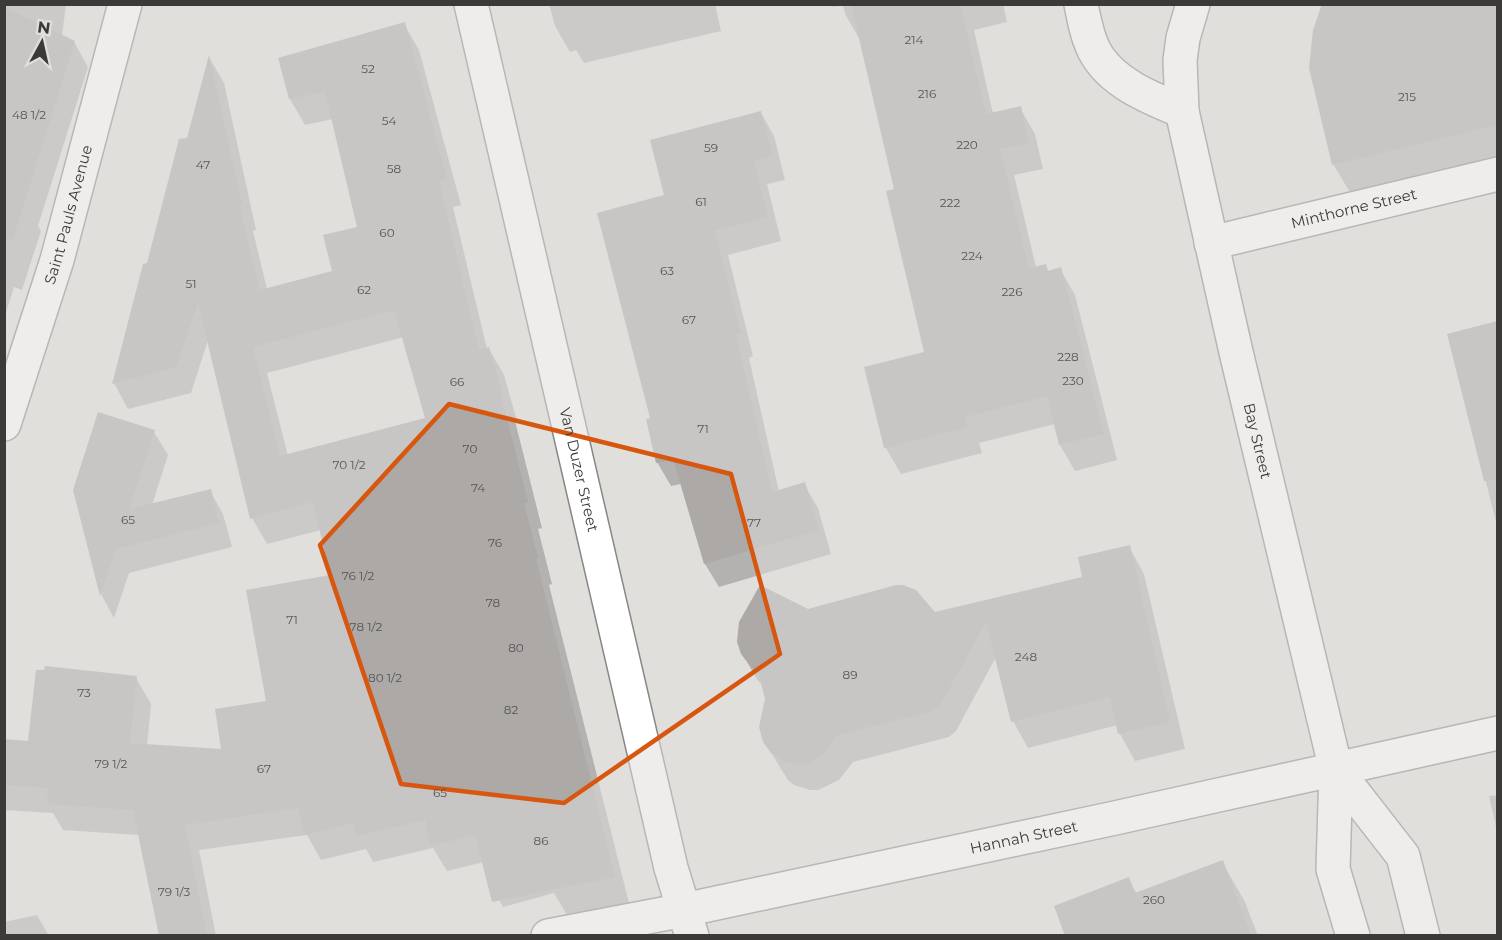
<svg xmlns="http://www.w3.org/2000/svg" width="1502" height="940" font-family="Montserrat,sans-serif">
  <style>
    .shadow { fill: #0003; fill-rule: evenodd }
    .building { fill: #aca9a7; fill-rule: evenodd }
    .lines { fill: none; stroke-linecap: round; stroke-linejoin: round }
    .minor-casing { stroke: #898785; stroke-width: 36 }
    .secondary-casing { stroke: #898785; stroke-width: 36 }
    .minor { stroke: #fff; stroke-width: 33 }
    .secondary { stroke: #fff; stroke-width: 33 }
    .marked { fill: none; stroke: #d75610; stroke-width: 4.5; stroke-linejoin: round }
    .labels { text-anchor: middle; stroke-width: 4.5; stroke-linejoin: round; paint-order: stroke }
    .number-label { font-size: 12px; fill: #575654 }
    .street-label { font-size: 15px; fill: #3b3a39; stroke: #e0dfdc }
  </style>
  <rect width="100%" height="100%" fill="#e0dfdc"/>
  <path class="shadow" d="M 4,4 L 66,4 L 62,36 L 74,42 L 88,67 L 38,226 L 41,231 L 22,290 L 14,287 L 4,319 Z
    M 549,4 L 715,4 L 721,31 L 584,63 L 576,50 L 570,52 L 555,26 Z
    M 832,4 L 1003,4 L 1007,22 L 974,30 L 993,114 L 1020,108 L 1035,134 L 1043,169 L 1014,175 L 1036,267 L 1045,265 L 1049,272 L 1060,269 L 1075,295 L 1117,460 L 1075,471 L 1060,445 L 1055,424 L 979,443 L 982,453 L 901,474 L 886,448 L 866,369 L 926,354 L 896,190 L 860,40 L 845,14 L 843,5 L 833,7 Z
    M 1324,4 L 1498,4 L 1498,171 L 1357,204 L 1333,164 Z
    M 404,24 L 419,50 L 461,205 L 453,207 L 487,349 L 489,349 L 504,375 L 517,421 L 515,421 L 542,528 L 538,529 L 552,584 L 549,585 L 629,903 L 567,915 L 554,893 L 503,907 L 488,881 L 484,862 L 447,871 L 433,848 L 373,862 L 366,849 L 321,860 L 307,835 L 199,850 L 216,936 L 160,936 L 139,835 L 63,830 L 53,813 L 4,810 L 4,741 L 30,742 L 136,678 L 151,704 L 147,746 L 223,751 L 268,703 L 332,576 L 321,530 L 267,544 L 252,518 L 208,340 L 191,393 L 128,409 L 114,383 L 148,264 L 188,139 L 210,59 L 224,83 L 256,230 L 253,231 L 267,289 L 334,272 L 358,228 L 333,119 L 305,125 L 290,99 L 280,59 ZM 404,337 L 427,419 L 288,456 L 267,373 Z
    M 761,113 L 774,136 L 785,180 L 767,184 L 781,241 L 728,255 L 753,356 L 749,358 L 779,492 L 804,484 L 818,508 L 831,554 L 719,587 L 705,564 L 681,484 L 671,486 L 657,462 L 652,419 L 666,196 Z
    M 1498,323 L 1498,530 L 1449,335 Z
    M 154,432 L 168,455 L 152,505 L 210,491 L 223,514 L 232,547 L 129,573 L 114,618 L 102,596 L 75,490 Z
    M 1129,547 L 1144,574 L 1185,749 L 1135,761 L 1120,734 L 1118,725 L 1028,748 L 1013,721 L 996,657 L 956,731 L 949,737 L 853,762 L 839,780 L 818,790 L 810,790 L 794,785 L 788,780 L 781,769 L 765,742 L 767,699 L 764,686 L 758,681 L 742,653 L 808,610 L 934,614 L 1084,578 Z
    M 1498,795 L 1498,836 L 1489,796 Z
    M 1222,862 L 1245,902 L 1258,936 L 1066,936 L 1128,879 L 1137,894 Z
    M 37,915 L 49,936 L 4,936 L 4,922 Z"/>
  <path class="building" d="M 851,4 L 960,4 L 986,114 L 1021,106 L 1029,143 L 1000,149 L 1029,268 L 1046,264 L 1048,271 L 1061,267 L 1104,434 L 1059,445 L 1047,396 L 965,417 L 968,427 L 884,448 L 864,367 L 924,352 L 886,191 L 894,189 Z
    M 1322,4 L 1497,4 L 1497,125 L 1332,165 L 1309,68 L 1313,30 Z
    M 4,7 L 75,41 L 13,239 L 4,238 Z
    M 405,22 L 447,179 L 439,181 L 479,350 L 489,347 L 503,395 L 501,395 L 528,502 L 524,503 L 538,558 L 536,559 L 615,877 L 492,902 L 475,835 L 430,846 L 425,820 L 357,836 L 353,823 L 305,835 L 298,808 L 185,825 L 207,936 L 159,936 L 133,810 L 47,804 L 48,788 L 4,785 L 4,739 L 28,741 L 36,670 L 44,670 L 45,666 L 137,676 L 130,743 L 221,749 L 215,709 L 266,701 L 246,590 L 330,575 L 313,502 L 250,519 L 198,303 L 176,367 L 112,384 L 143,264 L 147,263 L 179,139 L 187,138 L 209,55 L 242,204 L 239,205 L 260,290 L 332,271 L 323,235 L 357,227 L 325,92 L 289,99 L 278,58 ZM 394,310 L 425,418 L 280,456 L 253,347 Z
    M 761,111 L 773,156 L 754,161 L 768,217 L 715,231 L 741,333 L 736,334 L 772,492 L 805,482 L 819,530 L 704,564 L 673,459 L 656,463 L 646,419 L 650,418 L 597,213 L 664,195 L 650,140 Z
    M 1497,321 L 1497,480 L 1484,481 L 1447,334 Z
    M 98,412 L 155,430 L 129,509 L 211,489 L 219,523 L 116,549 L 100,596 L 73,490 Z
    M 1130,545 L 1170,722 L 1118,734 L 1110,697 L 1011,722 L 986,622 L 941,704 L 934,711 L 837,735 L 824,753 L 810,762 L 802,764 L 785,762 L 778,758 L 771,753 L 763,742 L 759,727 L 765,699 L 758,671 L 751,667 L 741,654 L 737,642 L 739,622 L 760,585 L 808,609 L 896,585 L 903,585 L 916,590 L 935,612 L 1082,577 L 1078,557 Z
    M 1223,860 L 1251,936 L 1065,936 L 1054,906 L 1129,877 L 1135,893 Z"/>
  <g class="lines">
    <g class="minor-casing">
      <g id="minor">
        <path id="s1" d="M 1211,243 L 1498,174"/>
        <path id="s2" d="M 548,936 L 684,910 L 1115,818 L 1498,733"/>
      </g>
    </g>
    <g class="secondary-casing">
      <g id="secondary">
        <path id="s3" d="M 471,4 L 671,868 L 692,936"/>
        <path d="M 1081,4 C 1084,20 1087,36 1094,50 C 1110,82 1150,98 1182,111"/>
        <path id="s4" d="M 1193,4 L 1183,38 L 1180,60 L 1182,111 L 1236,352 L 1336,770 L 1333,869 L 1353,936"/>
        <path id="s5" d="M 4,424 L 57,260 L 125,4"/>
        <path d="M 1336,770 L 1403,856 L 1423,936"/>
      </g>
    </g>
    <use href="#minor" class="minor"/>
    <use href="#secondary" class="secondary"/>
  </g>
  <path d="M0 0H1502V940H0ZM 449,404 L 731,474 L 780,654 L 564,803 L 401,784 L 320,545 Z" fill="#e0dfdc" fill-opacity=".55" fill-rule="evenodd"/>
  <path class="marked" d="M 449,404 L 731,474 L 780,654 L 564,803 L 401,784 L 320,545 Z"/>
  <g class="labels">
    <g class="number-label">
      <text x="914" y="44">214</text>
      <text x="368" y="73">52</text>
      <text x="927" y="98">216</text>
      <text x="1407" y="101">215</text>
      <text x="29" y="119">48 1/2</text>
      <text x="389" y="125">54</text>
      <text x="967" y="149">220</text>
      <text x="711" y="152">59</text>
      <text x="203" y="169">47</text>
      <text x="394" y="173">58</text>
      <text x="701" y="206">61</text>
      <text x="950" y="207">222</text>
      <text x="387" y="237">60</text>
      <text x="972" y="260">224</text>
      <text x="667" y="275">63</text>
      <text x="191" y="288">51</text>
      <text x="364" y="294">62</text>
      <text x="1012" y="296">226</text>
      <text x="689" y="324">67</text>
      <text x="1068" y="361">228</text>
      <text x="1073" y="385">230</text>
      <text x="457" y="386">66</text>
      <text x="703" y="433">71</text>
      <text x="470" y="453">70</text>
      <text x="349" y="469">70 1/2</text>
      <text x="478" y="492">74</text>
      <text x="128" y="524">65</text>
      <text x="754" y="527">77</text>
      <text x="495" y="547">76</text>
      <text x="358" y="580">76 1/2</text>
      <text x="493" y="607">78</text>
      <text x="292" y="624">71</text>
      <text x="366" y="631">78 1/2</text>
      <text x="516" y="652">80</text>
      <text x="1026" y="661">248</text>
      <text x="850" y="679">89</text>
      <text x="385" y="682">80 1/2</text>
      <text x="84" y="697">73</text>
      <text x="511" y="714">82</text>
      <text x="111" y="768">79 1/2</text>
      <text x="264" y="773">67</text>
      <text x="440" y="797">65</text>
      <text x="541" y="845">86</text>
      <text x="174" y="896">79 1/3</text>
      <text x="1154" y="904">260</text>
    </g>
    <g class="street-label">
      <text dy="5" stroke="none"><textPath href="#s1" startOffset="147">Minthorne Street</textPath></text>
      <text dy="5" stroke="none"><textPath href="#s5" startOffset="219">Saint Pauls Avenue</textPath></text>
      <text dy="5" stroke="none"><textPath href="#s4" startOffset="447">Bay Street</textPath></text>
      <text dy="5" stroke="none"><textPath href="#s3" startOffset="478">Van Duzer Street</textPath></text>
      <text dy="5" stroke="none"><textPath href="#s2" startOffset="486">Hannah Street</textPath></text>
    </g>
  </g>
  <rect width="1502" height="940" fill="none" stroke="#3b3a39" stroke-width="12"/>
  <g transform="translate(42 42) rotate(8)" stroke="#e0dfdc" stroke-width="4.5" paint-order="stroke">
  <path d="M0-4.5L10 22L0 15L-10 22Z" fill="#3b3a39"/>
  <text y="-9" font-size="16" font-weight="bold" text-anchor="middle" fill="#3b3a39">N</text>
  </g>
</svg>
